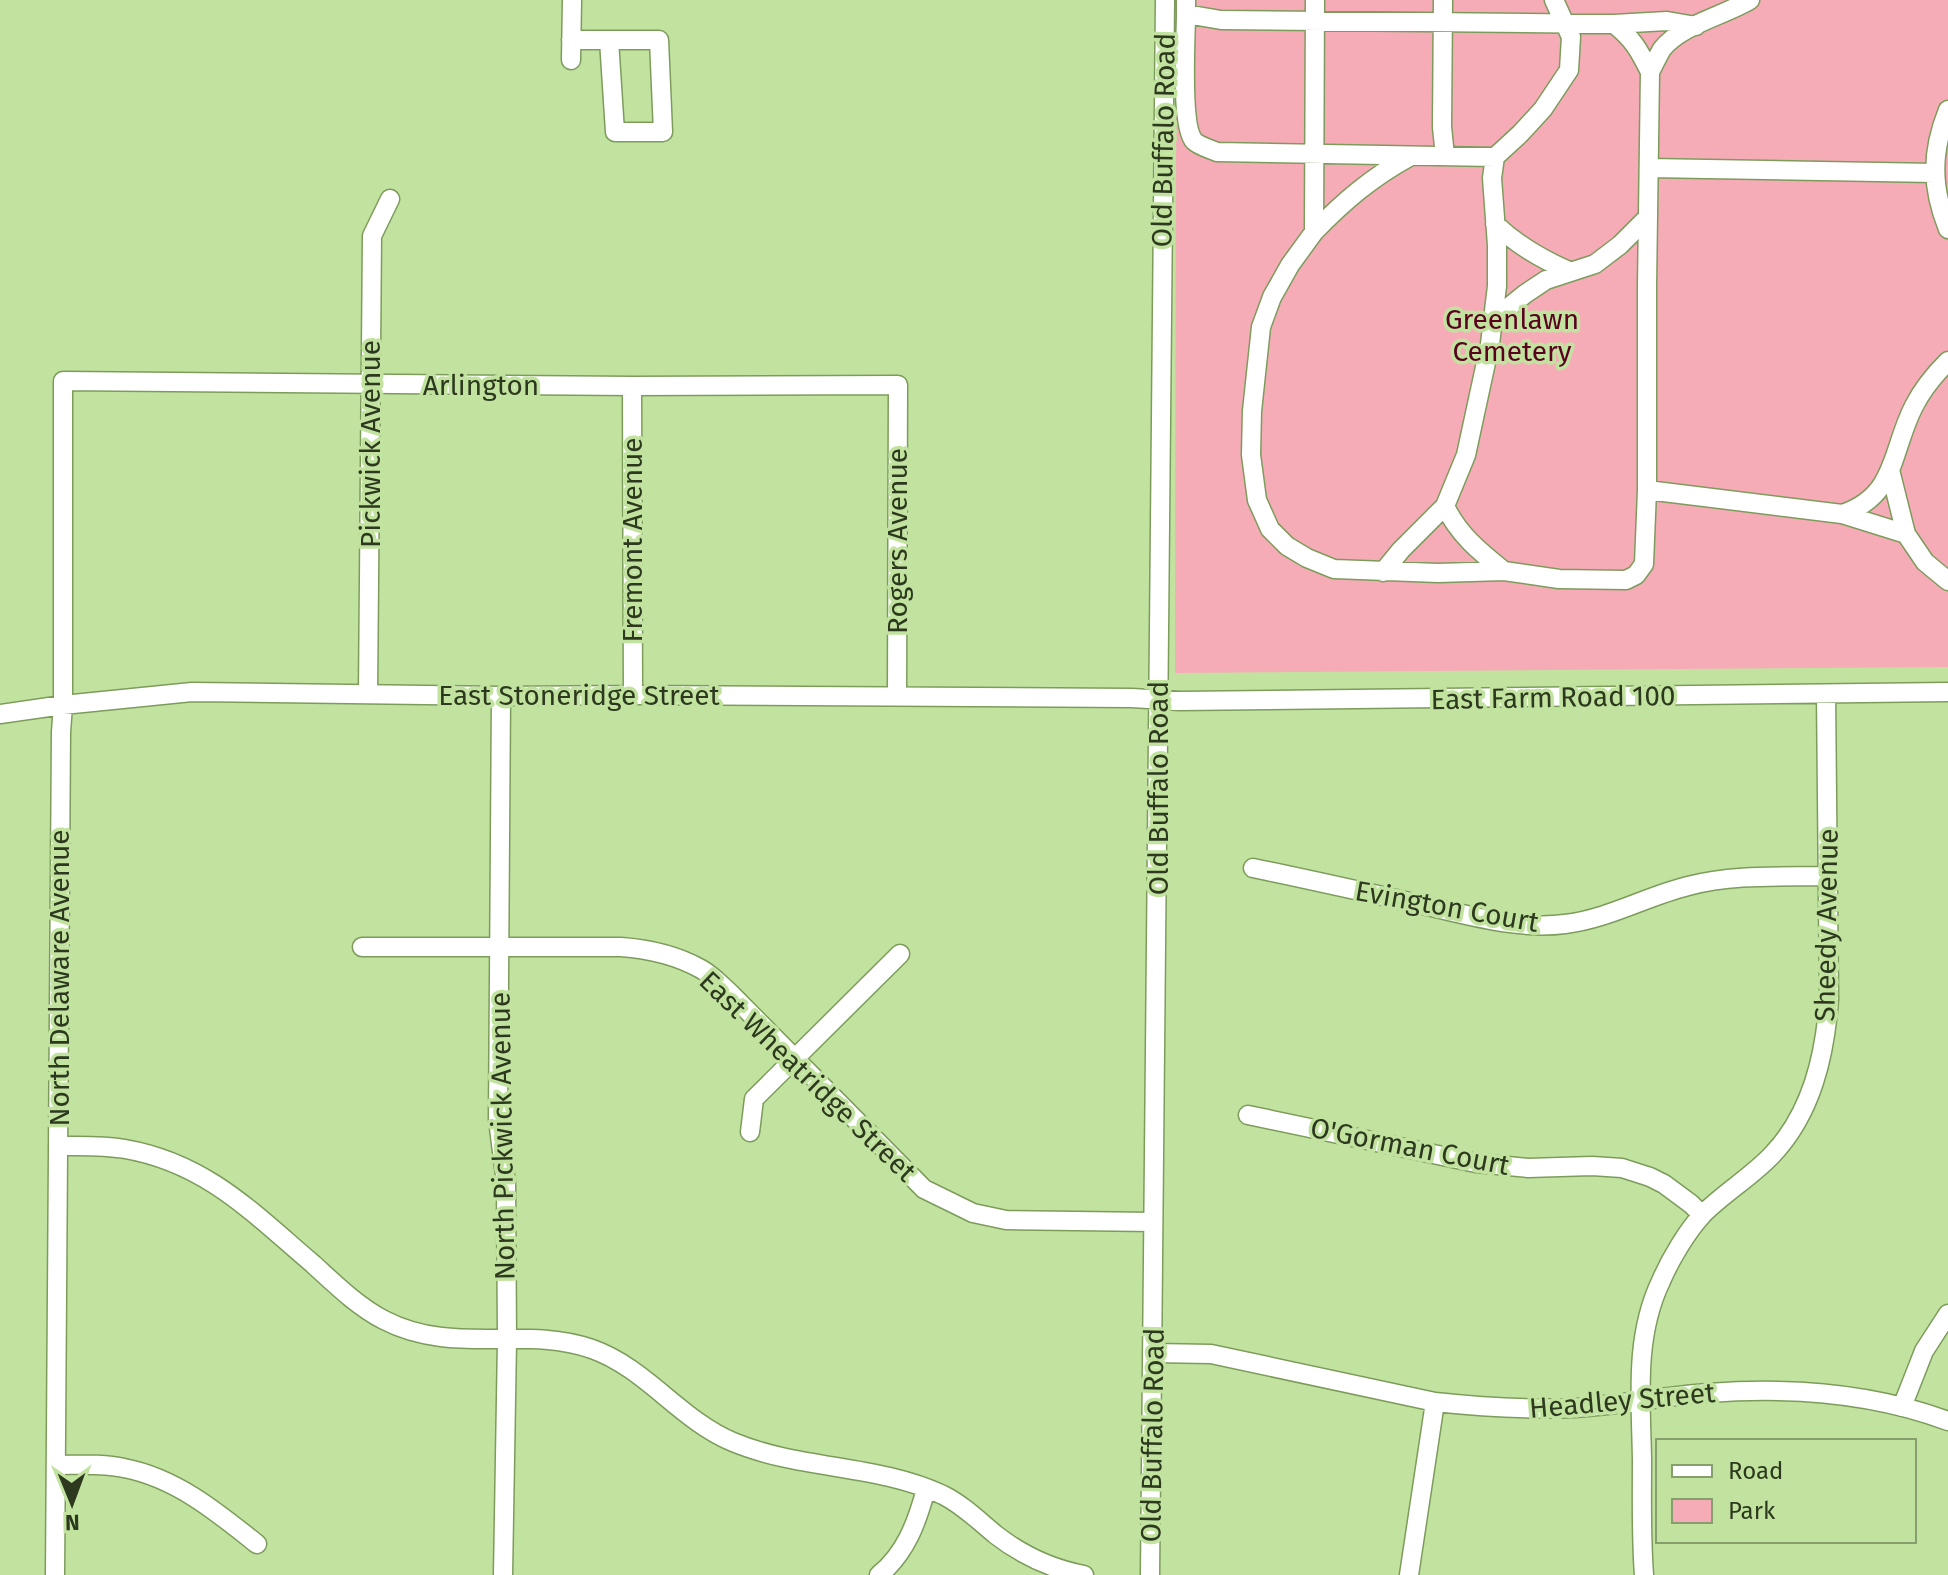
<svg xmlns="http://www.w3.org/2000/svg" width="1948" height="1575" font-family="'Fira Sans',sans-serif">
  <style>
    .green { fill: #f6acb7 }
    .lines { fill: none; stroke-linecap: round; stroke-linejoin: round }
    .minor-casing { stroke: #7d9c5c; stroke-width: 21 }
    .minor { stroke: #fff; stroke-width: 18 }
    .labels { text-anchor: middle; stroke-width: 7; stroke-linejoin: round; paint-order: stroke }
    .street-label { font-size: 28px; fill: #2d391e; stroke: #c2e3a0 }
    .park-label { font-size: 28px; fill: #5a0120; stroke: #c2e3a0 }
  </style>
  <rect width="100%" height="100%" fill="#c2e3a0"/>
  <path class="green" d="M 1176,0 L 1948,0 L 1948,667 L 1175,673 Z"/>
  <g class="lines">
    <g class="minor-casing">
      <path id="minor" d="M 1186,0 L 1186,14 L 1221,20 L 1614,24 C 1633,39 1639,50 1650,72 L 1647,286 L 1647,490 L 1842,514 C 1897,496 1891,450 1914,406 C 1923,388 1934,375 1948,361
        M 1315,0 L 1314,232 L 1290,265 L 1272,297 L 1261,327 L 1252,411 L 1251,455 L 1257,500 L 1270,529 L 1287,546 L 1307,558 L 1334,569 L 1438,573 L 1504,571 L 1559,579 L 1626,580 L 1636,575 L 1644,564 L 1647,490
        M 1443,0 L 1442,127 L 1445,156
        M 1186,14 C 1186,38 1180,125 1194,141 C 1199,146 1210,149 1217,152 L 1495,157 L 1521,133 L 1543,109 L 1569,70 L 1571,37 L 1554,0
        M 1614,24 L 1667,21 L 1696,26
        M 571,40 L 659,40 L 663,132 L 615,132 L 609,40
        M 571,60 L 572,0
        M 1650,72 C 1654,64 1658,56 1662,49 C 1681,25 1723,16 1750,0
        M 1948,110 C 1931,152 1931,187 1948,229
        M 1495,157 L 1492,178 L 1497,245 L 1497,286 L 1490,344 L 1466,455 L 1445,506 C 1458,534 1480,552 1504,571
        M 1649,168 L 1935,173
        M 1495,224 C 1517,245 1541,259 1569,271
        M 1314,232 C 1344,201 1371,178 1409,157
        M 1493,320 L 1525,294 L 1546,280 L 1595,264 L 1620,245 L 1648,217
        M 632,386 L 633,695
        M 1890,470 L 1906,534
        M 1842,514 L 1906,534 L 1925,562 L 1948,581
        M 1383,572 L 1401,550 L 1445,506
        M 368,694 L 372,236 L 390,199
        M 501,696 L 498,1120 L 506,1183 L 507,1340 L 503,1575
        M 0,714 L 63,705 L 192,692 L 501,696 L 633,695 L 1132,698 L 1180,701 L 1948,692
        M 1253,868 C 1311,880 1369,893 1427,906 C 1472,916 1519,930 1565,924 C 1608,919 1647,896 1688,886 C 1733,874 1782,877 1828,876
        M 362,947 L 621,947 C 649,949 676,955 701,969 C 712,975 721,985 730,993 L 924,1189 L 973,1213 L 1006,1220 L 1153,1222
        M 1248,1115 L 1476,1163 L 1528,1168 L 1592,1166 L 1622,1168 L 1650,1177 L 1664,1184 L 1691,1204 L 1702,1215
        M 750,1132 L 754,1099 L 900,954
        M 58,1146 C 81,1146 103,1145 125,1149 C 206,1163 253,1213 313,1264 C 335,1284 357,1306 384,1320 C 453,1356 524,1325 592,1349 C 646,1368 680,1420 733,1442 C 800,1470 877,1464 943,1495 C 963,1505 979,1521 996,1535 C 1022,1555 1052,1569 1084,1575
        M 1153,1353 L 1211,1354 L 1435,1402 C 1482,1407 1528,1410 1575,1408 C 1620,1405 1663,1396 1708,1393 C 1788,1387 1873,1393 1948,1421
        M 1902,1407 L 1924,1351 L 1948,1314
        M 56,1465 C 78,1465 102,1463 124,1468 C 176,1478 217,1512 257,1544
        M 55,1575 L 61,732 L 63,705 L 63,381 L 632,386 L 898,385 L 897,697
        M 879,1575 C 906,1553 917,1522 926,1489
        M 1150,1575 L 1165,0
        M 1409,1575 L 1435,1402
        M 1644,1575 C 1641,1537 1642,1498 1642,1460 C 1641,1399 1634,1337 1661,1281 C 1670,1260 1687,1231 1703,1214 C 1724,1193 1751,1177 1772,1155 C 1812,1113 1825,1055 1829,999 L 1826,694"/>
    </g>
    <use href="#minor" class="minor"/>
  </g>
  <g class="labels">
    <g class="street-label">
      <text transform="translate(1163 140) rotate(-89)" y="10">Old Buffalo Road</text>
      <text x="481" y="395">Arlington</text>
      <text transform="translate(370 444) rotate(-90)" y="10">Pickwick Avenue</text>
      <text transform="translate(632 540) rotate(-90)" y="10">Fremont Avenue</text>
      <text transform="translate(897 541) rotate(-90)" y="10">Rogers Avenue</text>
      <text x="579" y="705">East Stoneridge Street</text>
      <text transform="translate(1553 697) rotate(-1)" y="10">East Farm Road 100</text>
      <text transform="translate(1158 788) rotate(-90)" y="10">Old Buffalo Road</text>
      <text transform="translate(1447 906) rotate(10)" y="10">Evington Court</text>
      <text transform="translate(1826 925) rotate(-89)" y="10">Sheedy Avenue</text>
      <text transform="translate(59 978) rotate(-90)" y="10">North Delaware Avenue</text>
      <text transform="translate(808 1076) rotate(44)" y="10">East Wheatridge Street</text>
      <text transform="translate(502 1136) rotate(-91)" y="10">North Pickwick Avenue</text>
      <text transform="translate(1410 1146) rotate(11)" y="10">O'Gorman Court</text>
      <text transform="translate(1622 1400) rotate(-5)" y="10">Headley Street</text>
      <text transform="translate(1152 1435) rotate(-89)" y="10">Old Buffalo Road</text>
    </g>
    <g class="park-label">
      <text x="1512" y="329">Greenlawn<tspan x="1512" dy="32">Cemetery</tspan></text>
    </g>
  </g>
  <rect x="1656" y="1439" width="260" height="104" fill="#c2e3a0" stroke="#869f6c" stroke-width="2"/>
  <rect x="1672" y="1465" width="40" height="12" fill="#ffffff" stroke="#869f6c" stroke-width="2"/>
  <text x="1728" y="1479" font-size="24" fill="#2d391e">Road</text>
  <rect x="1672" y="1499" width="40" height="24" fill="#f6acb7" stroke="#869f6c" stroke-width="2"/>
  <text x="1728" y="1519" font-size="24" fill="#2d391e">Park</text>
  <g transform="translate(72 1503) rotate(179)" stroke="#c2e3a0" stroke-width="6" paint-order="stroke">
  <path d="M0-6L14 30L0 20L-14 30Z" fill="#2d391e"/>
  <text y="-12" font-size="22" font-weight="bold" text-anchor="middle" fill="#2d391e">N</text>
  </g>
</svg>
